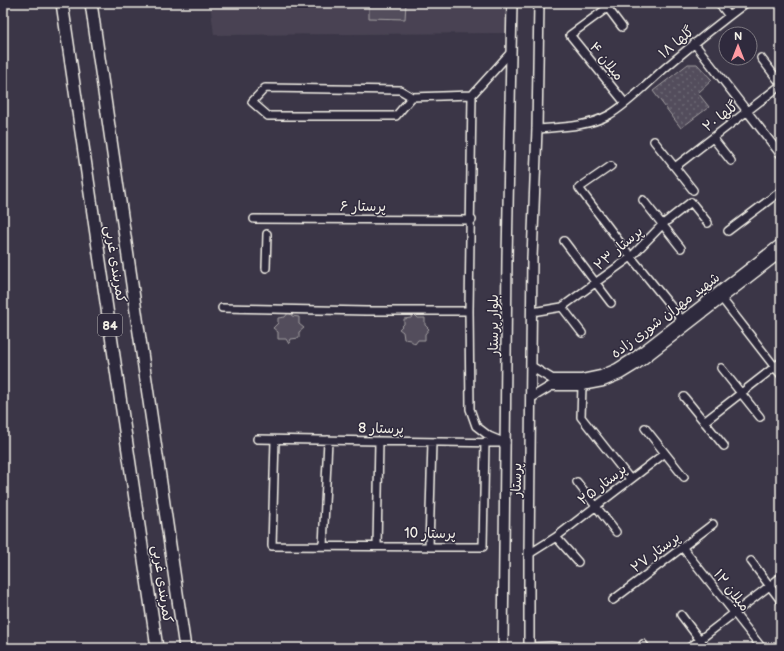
<svg xmlns="http://www.w3.org/2000/svg" width="784" height="651" font-family="'Balsamiq Sans','Playpen Sans Arabic',sans-serif">
  <style>
    .built { fill: #484352 }
    .grass { fill: #534e5c; stroke: #a4a0a2 }
    .park { fill: url(#park-dots); stroke: #a4a0a2 }
    .lines { fill: none; stroke-linecap: round; stroke-linejoin: round }
    .minor-casing { stroke: #f4f1e8; stroke-width: 10 }
    .tertiary-casing { stroke: #f4f1e8; stroke-width: 11 }
    .secondary-casing { stroke: #f4f1e8; stroke-width: 12 }
    .trunk-casing { stroke: #f4f1e8; stroke-width: 14 }
    .minor { stroke: #2f2a3d; stroke-width: 7 }
    .tertiary { stroke: #2f2a3d; stroke-width: 8 }
    .secondary { stroke: #2f2a3d; stroke-width: 9 }
    .trunk { stroke: #2f2a3d; stroke-width: 11 }
    .labels { text-anchor: middle; stroke-width: 3; stroke-linejoin: round; paint-order: stroke }
    .shield { fill: #2f2a3d; stroke: #b9b5b5; stroke-width: 1 }
    .shield-label { font-size: 13px; font-weight: bold; fill: #f4f1e8 }
    .street-label { font-size: 14px; fill: #f4f1e8; stroke: #2f2a3d }
  </style>
  <defs>
    <pattern id="park-dots" width="8" height="8" patternUnits="userSpaceOnUse"><rect width="8" height="8" fill="#534e5c"/><path d="M2 2h.1M6 6h.1" fill="none" stroke="#6c6873" stroke-width="1.8" stroke-linecap="round"/></pattern>
  </defs>
  <rect width="100%" height="100%" fill="#3b3647"/>
  <filter id="ink" filterUnits="userSpaceOnUse"><feTurbulence type="fractalNoise" baseFrequency=".025" numOctaves="2"/><feDisplacementMap in="SourceGraphic" scale="8" xChannelSelector="R" yChannelSelector="G"/><feConvolveMatrix kernelMatrix="1 2 1 2 8 2 1 2 1" color-interpolation-filters="sRGB"/></filter>
  <g filter="url(#ink)">
    <path class="built" d="M 210,3 L 507,3 L 506,33 L 214,35 Z"/>
    <path class="grass" d="M 369,3 L 406,3 L 405,19 L 369,18 Z
      M 289,312 L 292,316 L 299,317 L 299,324 L 304,328 L 299,332 L 299,338 L 291,339 L 289,344 L 286,339 L 278,339 L 278,332 L 273,328 L 278,323 L 278,318 L 285,317 Z
      M 414,314 L 418,318 L 425,318 L 425,325 L 429,329 L 425,334 L 425,340 L 418,340 L 415,344 L 410,340 L 404,339 L 403,332 L 399,329 L 404,324 L 404,319 L 411,318 Z"/>
    <path class="park" d="M 688,64 L 697,64 L 712,80 L 698,93 L 709,107 L 681,128 L 653,91 Z"/>
    <g class="lines">
      <g class="minor-casing">
        <path id="minor" d="M 604,3 L 622,27
          M 719,3 L 729,16
          M 607,8 L 570,35 L 625,103
          M 694,43 L 781,155
          M 761,58 L 781,84
          M 265,88 L 400,90 L 412,97 L 396,116 L 268,116 L 252,102 Z
          M 472,95 L 469,311 L 470,409 L 476,426 L 489,436 L 506,443
          M 412,97 L 472,95 L 511,52
          M 537,129 C 561,127 587,127 609,115 C 628,104 648,83 665,68 C 691,46 718,24 746,3
          M 713,138 L 731,161
          M 654,141 L 693,190
          M 611,166 L 579,188 L 631,257 L 682,320
          M 675,167 L 781,85
          M 643,200 L 681,248
          M 254,219 L 472,220
          M 728,231 L 781,191
          M 564,241 L 611,303
          M 266,268 L 267,234
          M 719,295 L 781,375
          M 562,307 L 582,333
          M 222,308 L 366,311 L 469,311
          M 532,312 L 562,307 L 631,257 L 663,224 L 691,202 L 708,223
          M 721,368 L 760,417
          M 582,386 L 581,417 L 630,479
          M 684,397 L 724,446
          M 704,422 L 781,362
          M 645,428 L 684,477
          M 257,439 L 502,443
          M 275,440 L 272,546 L 483,547 L 485,442
          M 577,482 L 616,532
          M 556,537 L 665,453
          M 323,546 L 328,440
          M 377,546 L 379,441
          M 429,547 L 432,442
          M 682,547 L 762,648
          M 529,554 L 556,537 L 578,562
          M 751,561 L 781,601
          M 613,600 L 713,524
          M 681,615 L 706,648
          M 643,644 L 646,648
          M 529,647 L 551,646 L 572,648
          M 689,648 L 781,577"/>
      </g>
      <g class="tertiary-casing">
        <path id="tertiary" d="M 532,367 L 552,379 L 582,379 L 601,375 L 617,368 L 633,358 L 781,243
          M 531,398 L 551,386 L 582,386 L 603,382 L 620,375 L 638,364 L 781,253"/>
      </g>
      <g class="secondary-casing">
        <path id="secondary" d="M 503,648 L 507,258 L 512,3
          M 529,648 L 529,554 L 532,258 L 537,129 L 539,3"/>
      </g>
      <g class="trunk-casing">
        <path id="trunk" d="M 62,3 L 157,648
          M 91,3 L 185,648"/>
      </g>
      <use href="#minor" class="minor"/>
      <use href="#tertiary" class="tertiary"/>
      <use href="#secondary" class="secondary"/>
      <use href="#trunk" class="trunk"/>
    </g>
  </g>
  <g class="labels">
    <rect class="shield" x="98" y="314" width="24" height="22" rx="3"/>
    <g class="shield-label">
      <text x="110" y="330">84</text>
    </g>
    <g class="street-label">
      <text transform="translate(676 42) rotate(-40)" y="5">گلها ۱۸</text>
      <text transform="translate(607 61) rotate(51)" y="5">میلان ۴</text>
      <text transform="translate(720 116) rotate(-38)" y="5">گلها ۲۰</text>
      <text x="363" y="211">پرستار ۶</text>
      <text transform="translate(618 248) rotate(-41)" y="5">پرستار ۲۳</text>
      <text transform="translate(116 264) rotate(81)" y="5">کمربندی غربی</text>
      <text transform="translate(665 315) rotate(-37)" y="5">شهید مهران شوری زاده</text>
      <text transform="translate(493 325) rotate(-90)" y="5">بلوار پرستار</text>
      <text transform="translate(381 428) rotate(1)" y="5">پرستار 8</text>
      <text transform="translate(516 480) rotate(-89)" y="5">پرستار</text>
      <text transform="translate(602 484) rotate(-38)" y="5">پرستار ۲۵</text>
      <text x="430" y="538">پرستار 10</text>
      <text transform="translate(655 552) rotate(-37)" y="5">پرستار ۲۷</text>
      <text transform="translate(163 584) rotate(82)" y="5">کمربندی غربی</text>
      <text transform="translate(732 590) rotate(52)" y="5">میلان ۱۲</text>
    </g>
  </g>
  <rect width="784" height="651" fill="none" stroke="#2f2a3d" stroke-width="16"/>
  <rect x="8" y="8" width="768" height="635" fill="none" stroke="#f4f1e8" stroke-width="1.5" filter="url(#ink)"/>
  <g transform="translate(738 46)"><circle r="19" fill="#2f2a3d" stroke="#7e7a81"/>
  <path d="M0-3L7 15L0 10L-7 15Z" fill="#ff9aa2"/>
  <text y="-6" font-size="11" font-weight="bold" text-anchor="middle" fill="#f4f1e8">N</text>
  </g>
</svg>
